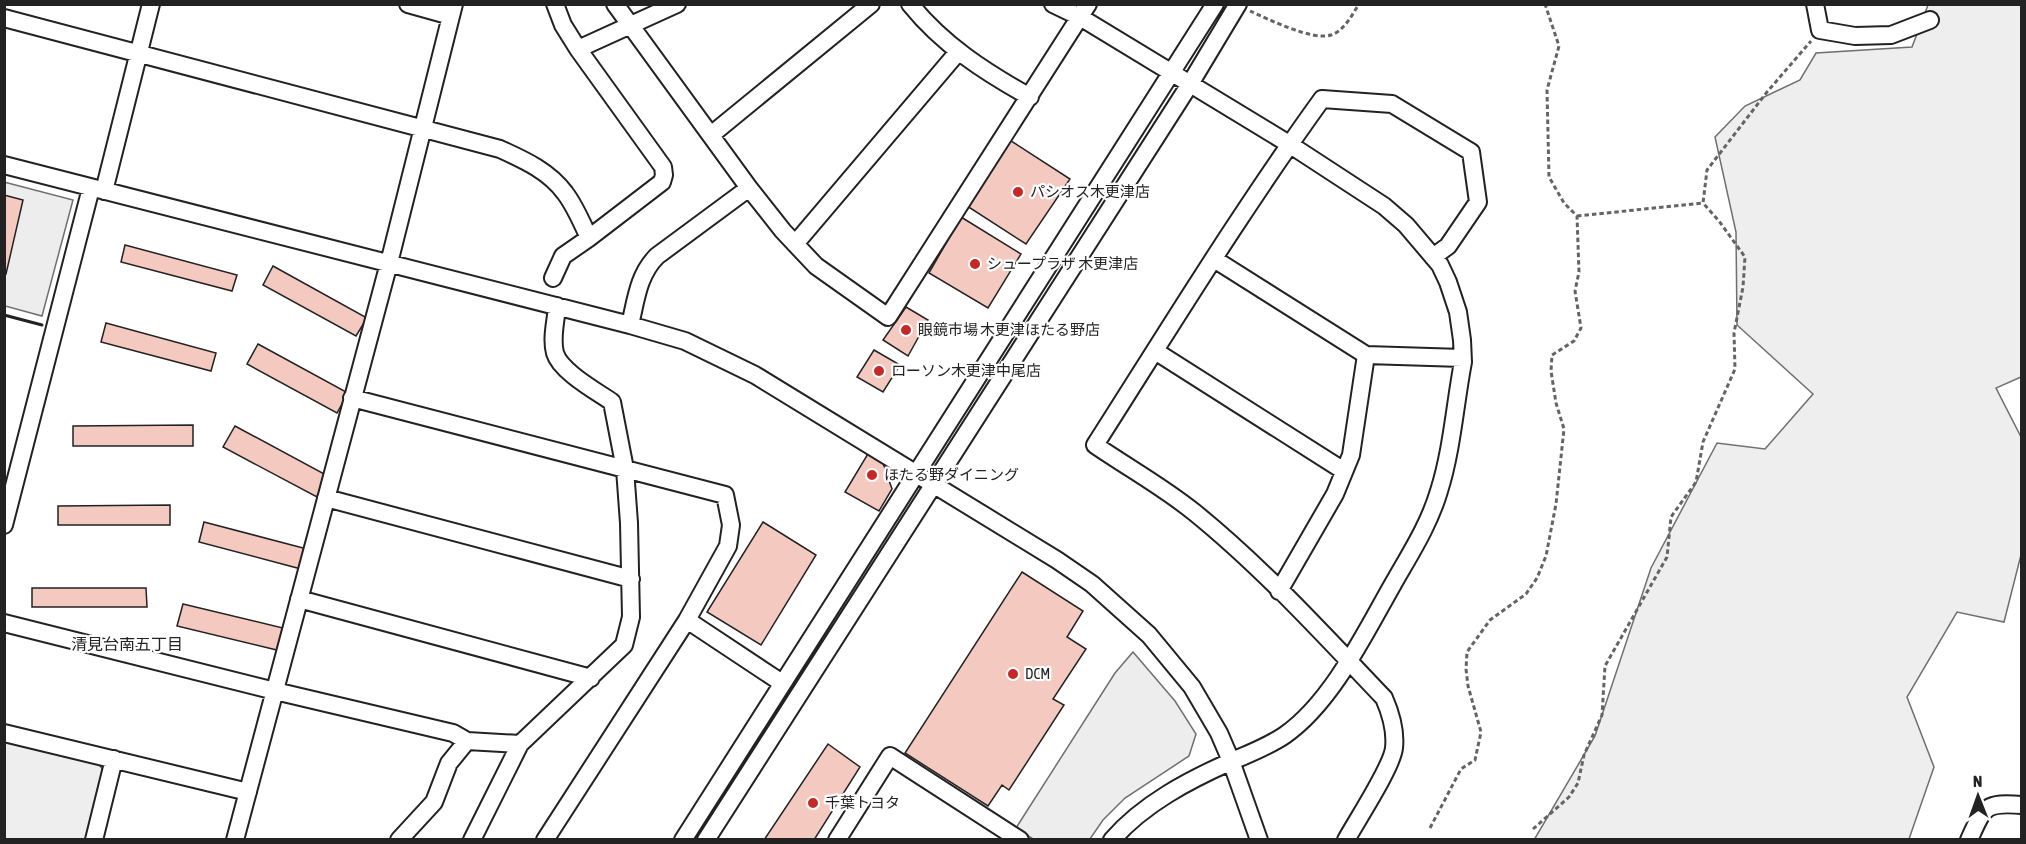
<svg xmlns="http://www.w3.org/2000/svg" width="2026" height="844" font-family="'Asap Condensed','Noto Sans JP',sans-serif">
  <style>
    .green { fill: #eee; stroke: #6f6f6f; stroke-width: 1.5 }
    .parking { fill: #ededed; stroke: #6f6f6f; stroke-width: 1.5 }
    .building { fill: #f3c9c0; stroke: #222; stroke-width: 1.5 }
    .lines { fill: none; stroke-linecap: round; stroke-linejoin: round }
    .minor-casing { stroke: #222; stroke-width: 20 }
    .path { stroke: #646464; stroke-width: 3; stroke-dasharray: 4.5 3; stroke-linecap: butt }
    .minor { stroke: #fff; stroke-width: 16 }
    .wall { stroke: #222; stroke-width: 3 }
    .poi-dot { fill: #c62828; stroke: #fff; stroke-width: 2 }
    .labels { text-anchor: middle; stroke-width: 4.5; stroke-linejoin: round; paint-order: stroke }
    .poi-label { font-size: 15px; fill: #222; stroke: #fff; text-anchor: start }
    .neighbourhood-label { font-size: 16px; fill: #222; stroke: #fff }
  </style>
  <rect width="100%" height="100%" fill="#fff"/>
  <path class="green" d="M 1928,5 L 2021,5 L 2021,377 L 1996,388 L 2021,437 L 2021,555 L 2004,622 L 1957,612 L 1907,697 L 1934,767 L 1909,839 L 1534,840 L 1595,736 L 1651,568 L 1717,443 L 1765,449 L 1813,394 L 1737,325 L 1736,232 L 1715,137 L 1745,106 L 1800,80 L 1816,53 L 1912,47 Z
    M 5,739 L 96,761 L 104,771 L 86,839 L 5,840 Z"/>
  <path class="parking" d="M 4,182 L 73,200 L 42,316 L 5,306 Z
    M 1133,652 L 1175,701 L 1196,734 L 1189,756 L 1125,798 L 1103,820 L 1090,839 L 1033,839 L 1016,828 L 1115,673 Z"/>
  <path class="building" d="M 1008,139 L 1070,179 L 1026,244 L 967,206 Z
    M 4,195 L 23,200 L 6,274 L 4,274 Z
    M 961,217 L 1021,254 L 988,308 L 929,273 Z
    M 125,245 L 237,275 L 232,291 L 121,262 Z
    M 273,266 L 367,318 L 356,336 L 263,285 Z
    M 906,307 L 928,320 L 908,356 L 883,340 Z
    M 106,323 L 216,353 L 211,371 L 101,342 Z
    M 258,344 L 348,393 L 337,413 L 247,364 Z
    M 874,350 L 900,365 L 883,392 L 857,377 Z
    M 193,425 L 193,446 L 73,446 L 73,426 Z
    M 235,426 L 328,476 L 317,497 L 223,447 Z
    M 869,452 L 882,460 L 892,489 L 879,511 L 845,492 Z
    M 170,505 L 170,525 L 58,525 L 58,506 Z
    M 204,522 L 307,549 L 301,569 L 199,542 Z
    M 763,522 L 816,555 L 761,645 L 707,612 Z
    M 1022,572 L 1083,611 L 1067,637 L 1086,649 L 1053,699 L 1064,705 L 1009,790 L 1002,785 L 988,806 L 905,753 Z
    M 32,588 L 146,588 L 147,607 L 32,607 Z
    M 183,604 L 287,629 L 281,651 L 177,626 Z
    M 828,744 L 860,767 L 814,840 L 764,840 Z"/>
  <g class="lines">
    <g class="minor-casing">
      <path id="minor" d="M 408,4 L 451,16
        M 615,4 L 749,188 L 783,231 L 816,266 L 888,317 L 1088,4
        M 910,4 C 943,45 985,72 1030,97
        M 1053,4 L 1080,17 L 1289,144 L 1384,206 L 1406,225 L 1440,265 L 1448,282 L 1458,312 L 1462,340 L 1463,362 C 1455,404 1452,450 1439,491 C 1429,525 1410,554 1393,584 C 1365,633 1332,702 1285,735 C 1269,746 1251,753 1232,761 C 1189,780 1143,804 1112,840
        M 1815,4 L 1820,30 L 1855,36 L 1891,35 L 1930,20
        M 4,18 L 500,149 C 524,160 549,171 565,193 C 575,206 582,223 589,238
        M 578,49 L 677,4
        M 711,135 L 871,4
        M 4,165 L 630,325 L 685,341 L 755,375 L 1057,560 L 1092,584 L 1149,635 L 1192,687 L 1219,733 L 1231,761 L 1259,840
        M 104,191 L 151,4
        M 795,244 L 958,52
        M 1214,259 L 1366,355 L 1462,358
        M 553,278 L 563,256 L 589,238 L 662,182 L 664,175 L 663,167 L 578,49 L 563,25 L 555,4
        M 630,325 C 636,300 638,275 657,256 L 749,188
        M 1155,351 L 1344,471
        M 352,398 L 725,495 L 731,525 L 728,546 L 687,620 L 545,840
        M 326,498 L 631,579
        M 4,525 L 91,188
        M 1279,591 L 1335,494 L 1351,455 L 1366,355
        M 299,599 L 591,678
        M 687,620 L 782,683
        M 4,623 L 275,691 L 453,733 L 467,741 L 520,744
        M 4,733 L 248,792
        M 94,840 L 114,759
        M 235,840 L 389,263 L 454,4
        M 399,840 L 434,802 L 449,763 L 467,741
        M 472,840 L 520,744 L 624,645 L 631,617 L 629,523 L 625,469 L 612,402 C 596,391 560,371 555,353 C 551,338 556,321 557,306
        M 683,840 L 1215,4
        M 706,840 L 1190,84 L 1238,4
        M 837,840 L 890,756 L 1020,840
        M 1346,840 C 1357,820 1392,767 1394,748 C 1396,730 1391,714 1384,698 C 1323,634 1262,567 1194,512 C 1163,487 1127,467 1095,445 C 1169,329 1241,211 1322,99 L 1392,104 L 1471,152 L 1478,202 L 1448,246 L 1433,257
        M 1969,840 C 1984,807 1984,802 2022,805"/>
    </g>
    <path class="path" d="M 1250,11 C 1268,19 1312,41 1331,35 C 1344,31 1352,15 1359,4
      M 1577,216 L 1703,203 L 1707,170 L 1767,92 L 1811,41
      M 1430,828 L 1461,769 L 1475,760 L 1481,732 L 1468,686 L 1466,669 L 1467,652 L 1490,620 L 1526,594 L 1537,578 L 1546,556 L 1556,504 L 1564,429 L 1556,403 L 1551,371 L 1552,355 L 1574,341 L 1581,328 L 1575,291 L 1579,272 L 1577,216 L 1564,203 L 1549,177 L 1547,90 L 1559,46 L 1545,4
      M 1533,829 L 1569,797 L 1578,783 L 1584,755 L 1602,715 L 1605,666 L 1667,557 L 1671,517 L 1696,482 L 1703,442 L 1735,369 L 1734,333 L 1743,287 L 1745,257 L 1719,221 L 1703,203"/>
    <use href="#minor" class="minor"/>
    <path class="wall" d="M 4,315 L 42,325"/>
  </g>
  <g class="poi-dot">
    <circle cx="1018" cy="192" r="6"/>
    <circle cx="975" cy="264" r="6"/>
    <circle cx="906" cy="330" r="6"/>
    <circle cx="879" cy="371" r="6"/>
    <circle cx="872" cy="475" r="6"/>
    <circle cx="1013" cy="674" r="6"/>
    <circle cx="813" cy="803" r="6"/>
  </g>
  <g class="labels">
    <g class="poi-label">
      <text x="1030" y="197">パシオス木更津店</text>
      <text x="987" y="269">シュープラザ 木更津店</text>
      <text x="918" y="335">眼鏡市場 木更津ほたる野店</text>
      <text x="891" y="376">ローソン木更津中尾店</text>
      <text x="884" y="480">ほたる野ダイニング</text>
      <text x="1025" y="679">DCM</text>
      <text x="825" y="808">千葉トヨタ</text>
    </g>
    <g class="neighbourhood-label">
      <text x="127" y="650">清見台南五丁目</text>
    </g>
  </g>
  <rect width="2026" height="844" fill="none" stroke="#222222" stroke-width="12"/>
  <g transform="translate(1978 796) rotate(359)" stroke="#ffffff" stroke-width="4.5" paint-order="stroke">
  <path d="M0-4.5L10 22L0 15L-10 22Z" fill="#222222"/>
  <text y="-9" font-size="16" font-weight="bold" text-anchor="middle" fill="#222222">N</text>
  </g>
</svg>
